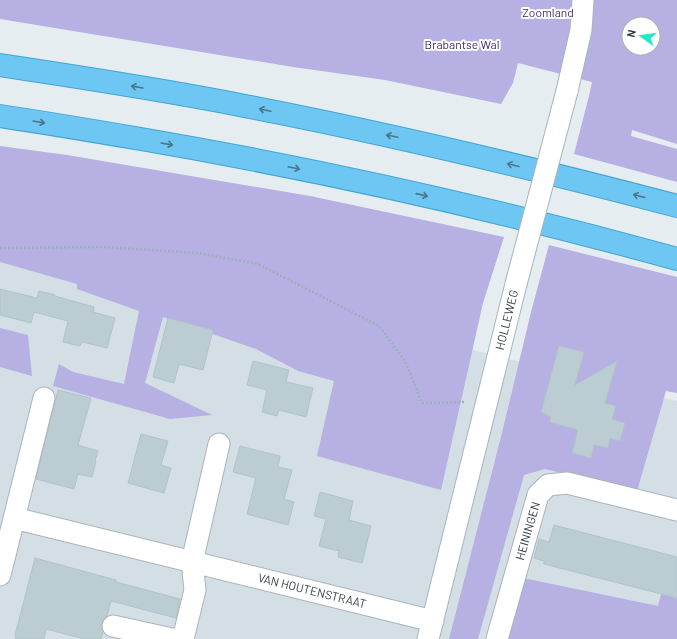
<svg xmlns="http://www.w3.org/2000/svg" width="677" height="639" font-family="Barlow,sans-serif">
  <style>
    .residential { fill: #d3dee5 }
    .green { fill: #b6b0e3; fill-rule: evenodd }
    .building { fill: #bbccd2; stroke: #afc4cc }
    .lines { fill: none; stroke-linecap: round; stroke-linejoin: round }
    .minor-casing { stroke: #a8b5bc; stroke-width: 23 }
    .highway-casing { stroke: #3fa5d1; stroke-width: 24 }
    .path { stroke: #9bb2bc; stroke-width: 2.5; stroke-dasharray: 2 2; stroke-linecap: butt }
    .minor { stroke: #fff; stroke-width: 21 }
    .highway { stroke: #6ec7f3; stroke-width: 22 }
    .minor-bridge-casing { stroke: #a8b5bc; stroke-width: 23; stroke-linecap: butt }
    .minor-bridge { stroke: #fff; stroke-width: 21 }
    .oneway { stroke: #4c7589 }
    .labels { text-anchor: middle; stroke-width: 4; stroke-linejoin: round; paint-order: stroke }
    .park-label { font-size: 12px; fill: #402d70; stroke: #fff }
    .street-label { font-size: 12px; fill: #353f43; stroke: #fff }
  </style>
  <rect width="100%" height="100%" fill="#e5edf1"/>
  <path class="residential" d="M 0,256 L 309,309 L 677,401 L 677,639 L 0,639 Z"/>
  <path class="green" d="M 0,0 L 677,0 L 677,144 L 632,130 L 631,136 L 677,149 L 677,182 L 574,154 L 589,96 L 592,82 L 518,63 L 513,83 L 501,104 L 385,80 L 293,67 L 0,19 ZM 629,24 L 653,24 L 653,48 L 629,48 Z
    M 0,146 L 67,155 L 310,196 L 504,237 L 483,303 L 441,490 L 317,456 L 334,381 L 298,371 L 256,349 L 163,317 L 145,383 L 212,415 L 170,419 L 53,386 L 59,364 L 73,372 L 124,384 L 139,311 L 77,289 L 77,284 L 0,262 Z
    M 549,245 L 677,277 L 677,393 L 666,391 L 637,491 L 545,469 L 524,475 L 478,639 L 449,639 L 502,433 L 531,312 Z
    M 0,328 L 28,335 L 32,376 L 0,367 Z
    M 523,578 L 658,606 L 661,594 L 677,598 L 677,639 L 507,639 Z"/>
  <path class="building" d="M 0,289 L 37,298 L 39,291 L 55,295 L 55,296 L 94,307 L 93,312 L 115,318 L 107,348 L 82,342 L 80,346 L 63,342 L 68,321 L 34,312 L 31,323 L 0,315 Z
    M 168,318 L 213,330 L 203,370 L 179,364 L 174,383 L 153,377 Z
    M 559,346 L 584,352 L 575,385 L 617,361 L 605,403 L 616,406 L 612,419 L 625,423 L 620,441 L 610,438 L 608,448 L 594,445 L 591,458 L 572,453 L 578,430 L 550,422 L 551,417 L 541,412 Z
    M 253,361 L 289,370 L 286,382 L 313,388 L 306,417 L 279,410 L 277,416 L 262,412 L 267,390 L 247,385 Z
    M 58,390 L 91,398 L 78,445 L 98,451 L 95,461 L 96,461 L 92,477 L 78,474 L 74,489 L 36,479 Z
    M 141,434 L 168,441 L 161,465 L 171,468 L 164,493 L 128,483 Z
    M 240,446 L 280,456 L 278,467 L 292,470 L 284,499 L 294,502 L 288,525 L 247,514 L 256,478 L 233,472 Z
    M 320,492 L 353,501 L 349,520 L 371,526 L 362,563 L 338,557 L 339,551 L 319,546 L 326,519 L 314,516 Z
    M 554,525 L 677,557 L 677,598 L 544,564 L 544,561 L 534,558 L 539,539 L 549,542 Z
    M 35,558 L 116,580 L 116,582 L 180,599 L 176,618 L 111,601 L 107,616 L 101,623 L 103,632 L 101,639 L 84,639 L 46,629 L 44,639 L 15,639 L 16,636 L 15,635 Z"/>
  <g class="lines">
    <g class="minor-casing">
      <path id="minor" d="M 567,91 L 581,30 L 583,0
        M 14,518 L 433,621
        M 0,575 L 44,398
        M 113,626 L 172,639
        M 183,639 L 195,590 L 192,562 L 219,444
        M 428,639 L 516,284
        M 497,639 L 538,495 L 548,485 L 567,483 L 677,510"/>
    </g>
    <g class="highway-casing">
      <path id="highway" d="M 0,65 C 84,78 167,90 250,107 C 394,135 536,169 677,206
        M 0,116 C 47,123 94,131 141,139 C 321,170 500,210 677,259"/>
    </g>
    <path class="path" d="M 0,248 L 103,247 L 198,253 L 258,264 L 379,326 L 405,361 L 422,403 L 466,402"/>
    <use href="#minor" class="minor"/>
    <use href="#highway" class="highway"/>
    <g class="minor-bridge-casing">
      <path id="minor-bridge" d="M 516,284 L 567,91"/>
    </g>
    <use href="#minor-bridge" class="minor-bridge"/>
  </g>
  <defs><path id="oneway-shaft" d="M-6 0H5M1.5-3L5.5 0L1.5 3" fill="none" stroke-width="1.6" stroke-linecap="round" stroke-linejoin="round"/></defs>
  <g class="oneway">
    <use href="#oneway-shaft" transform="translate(137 87) rotate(-170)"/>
    <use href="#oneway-shaft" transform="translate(265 110) rotate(-168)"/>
    <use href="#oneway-shaft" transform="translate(39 122) rotate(10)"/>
    <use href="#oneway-shaft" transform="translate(392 136) rotate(-168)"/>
    <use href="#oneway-shaft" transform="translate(167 144) rotate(10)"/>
    <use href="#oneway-shaft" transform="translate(513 165) rotate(-166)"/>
    <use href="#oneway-shaft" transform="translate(294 168) rotate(12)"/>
    <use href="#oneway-shaft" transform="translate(422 195) rotate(13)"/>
    <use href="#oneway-shaft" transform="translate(639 196) rotate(-165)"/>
  </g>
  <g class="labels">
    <g class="park-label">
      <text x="548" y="17">Zoomland</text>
      <text x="462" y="49">Brabantse Wal</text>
    </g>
    <g class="street-label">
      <text transform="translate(507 320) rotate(-76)" y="4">HOLLEWEG</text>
      <text transform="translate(528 531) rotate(-74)" y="4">HEININGEN</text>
      <text transform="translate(312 591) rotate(14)" y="4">VAN HOUTENSTRAAT</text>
    </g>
  </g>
  <g transform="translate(641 36) rotate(284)"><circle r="19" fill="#ffffff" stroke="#aeb2b4"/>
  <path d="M0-3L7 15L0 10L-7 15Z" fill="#23eac5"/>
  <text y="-6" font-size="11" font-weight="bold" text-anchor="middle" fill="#353f43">N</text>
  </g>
</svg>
